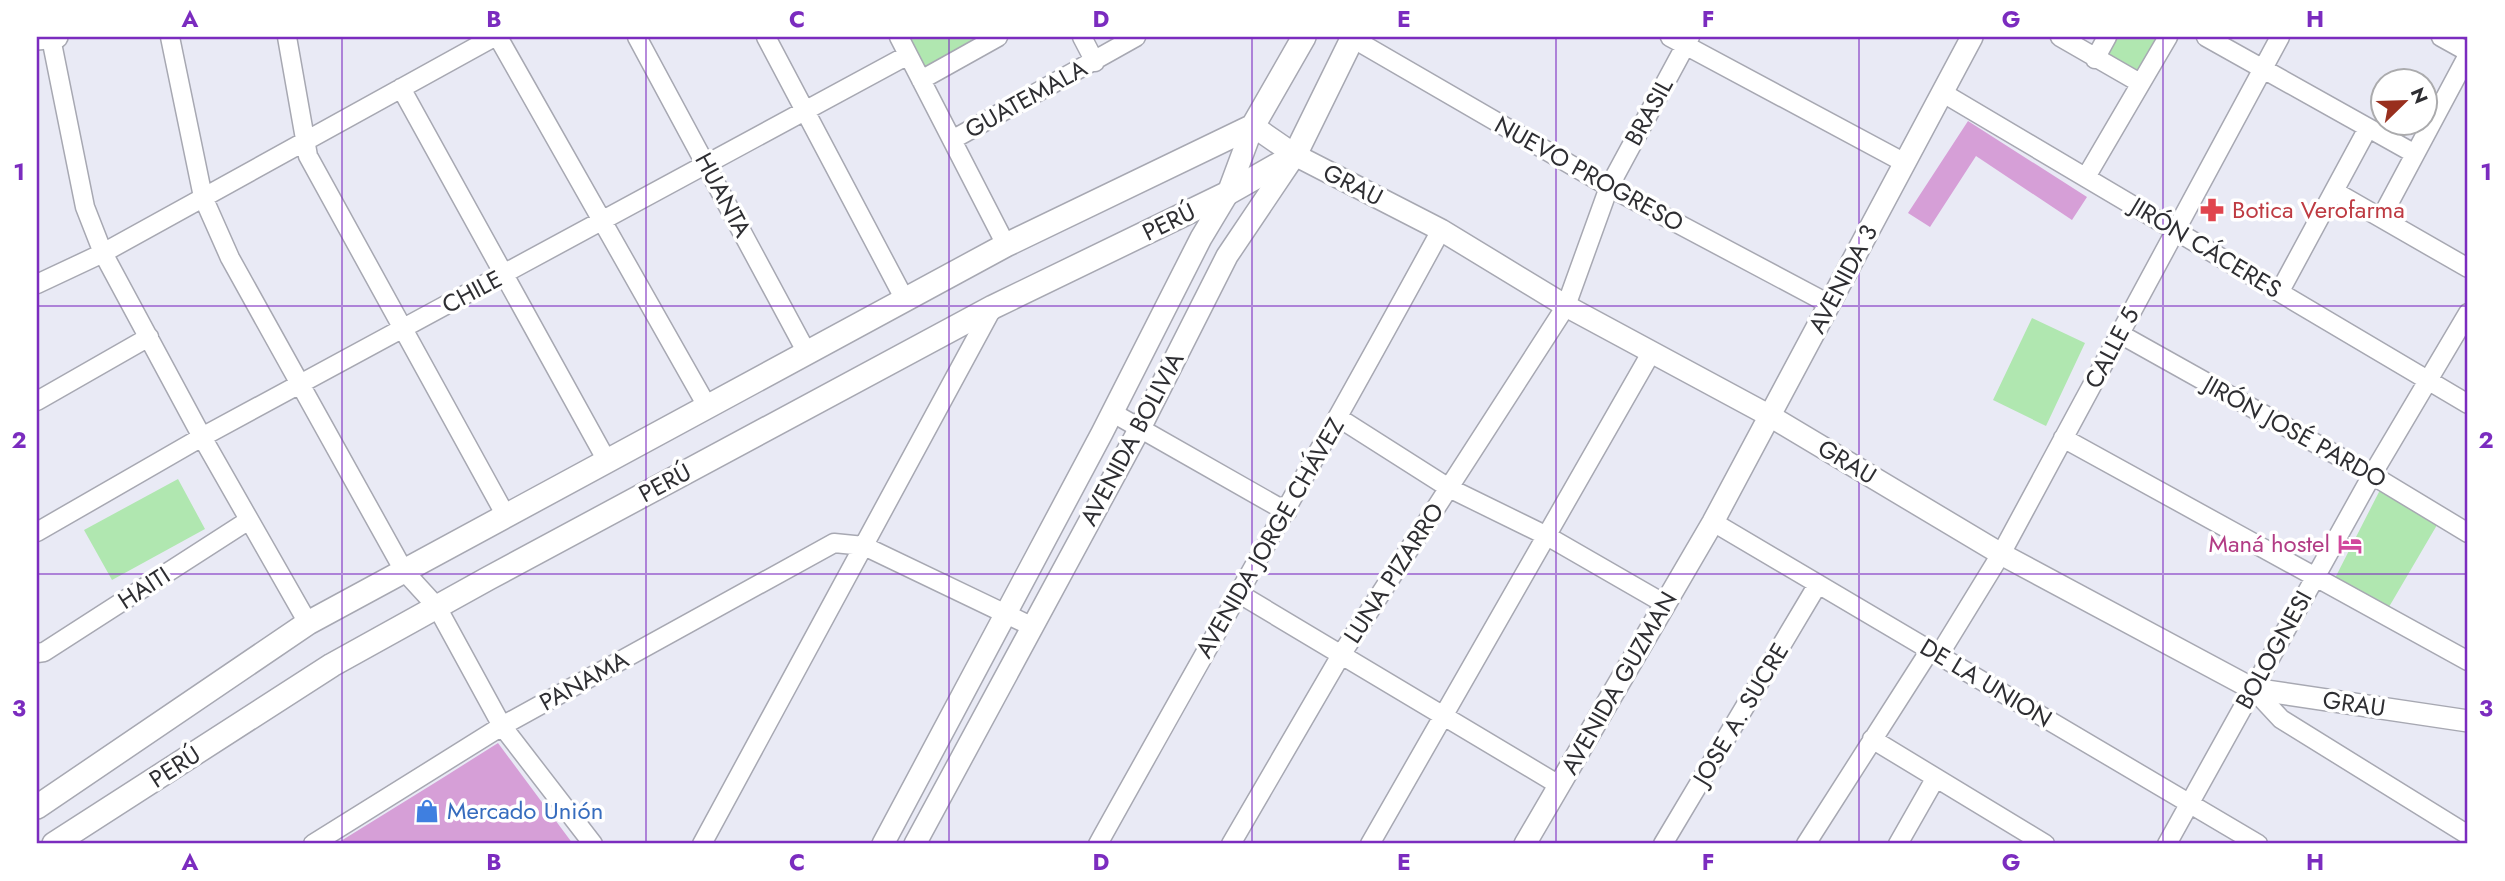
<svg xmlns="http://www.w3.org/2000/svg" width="2505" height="881" font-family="Jost,sans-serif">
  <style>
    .green { fill: #b0e7b0 }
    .building { fill: #d69fd7 }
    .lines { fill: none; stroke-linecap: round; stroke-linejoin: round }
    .minor-casing { stroke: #a7a8b2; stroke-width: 21 }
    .tertiary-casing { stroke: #a7a8b2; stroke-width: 24 }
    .secondary-casing { stroke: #a7a8b2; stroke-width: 26 }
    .minor { stroke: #fff; stroke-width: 18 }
    .tertiary { stroke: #fff; stroke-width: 21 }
    .secondary { stroke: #fff; stroke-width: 23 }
    .grid { fill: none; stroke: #7b2cbf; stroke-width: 2; stroke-opacity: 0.55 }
    .labels { text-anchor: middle; stroke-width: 7; stroke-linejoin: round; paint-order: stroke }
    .street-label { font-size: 24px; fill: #2e2e32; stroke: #fff }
    .health-label { font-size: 24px; fill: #be3a42; stroke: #fff; text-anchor: start }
    .hotel-label { font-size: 24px; fill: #b23c85; stroke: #fff; text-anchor: end }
    .shop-label { font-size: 24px; fill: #366cbe; stroke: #fff; text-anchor: start }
    .neatline { fill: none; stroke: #7b2cbf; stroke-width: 2.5 }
    .grid-label { font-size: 23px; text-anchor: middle; font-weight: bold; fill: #7b2cbf }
  </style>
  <rect width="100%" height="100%" fill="#e9eaf5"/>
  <path class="green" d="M 905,37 L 989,37 L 932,68 L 922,68 Z
    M 2116,37 L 2161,37 L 2137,80 L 2103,60 Z
    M 2032,318 L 2085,343 L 2046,426 L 1993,400 Z
    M 178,479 L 205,529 L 112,580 L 84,530 Z
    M 2380,490 L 2437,525 L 2386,612 L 2334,580 Z"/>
  <path class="building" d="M 1968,121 L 2087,197 L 2072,220 L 1976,156 L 1930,227 L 1908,213 Z
    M 498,743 L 573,844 L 336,844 L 441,779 Z"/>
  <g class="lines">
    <g class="minor-casing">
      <path id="minor" d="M 170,37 L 203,197 L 230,258 L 404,571 L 437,607 L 502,726 L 593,844
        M 287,37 L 308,156 L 506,516
        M 498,37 L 707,406
        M 637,37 L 807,353
        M 766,37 L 905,300
        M 899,37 L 1006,245
        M 1082,37 L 1095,62
        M 1670,37 L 1905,163
        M 2060,37 L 2140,83
        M 2206,37 L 2415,154
        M 2441,37 L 2468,52
        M 51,38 L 85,207 L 103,253 L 202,437 L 308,623
        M 1352,38 L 1609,187 L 1829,304
        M 2095,59 L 2107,37
        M 921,80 L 998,37
        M 401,88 L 607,461
        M 1943,93 L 2468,404
        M 952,140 L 1136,37
        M 2086,177 L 2168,37
        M 2334,191 L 2468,268
        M 2381,218 L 2468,55
        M 37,284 L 103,253 L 494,37
        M 2280,291 L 2368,128
        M 2120,334 L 2372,475 L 2468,533
        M 37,401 L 149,337
        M 1113,413 L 1287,512
        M 1339,418 L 1449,488 L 1547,536 L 1665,604
        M 2063,438 L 2468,661
        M 1713,522 L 2258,844
        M 37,532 L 202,437 L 908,55
        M 1238,593 L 1559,785
        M 37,653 L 44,652 L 249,520
        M 1939,655 L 2001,554 L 2280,37
        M 2253,689 L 2281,719 L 2468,835
        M 1872,739 L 2045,844
        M 313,844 L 502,726 L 834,543 L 864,546 L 1031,626
        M 702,844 L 993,307
        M 1098,844 C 1212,639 1329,436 1441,230
        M 1231,844 L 1341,655 L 1566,306 L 1609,187 L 1690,37
        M 1370,844 L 1651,353
        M 1663,844 L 1818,584
        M 1806,844 L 1930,650
        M 1898,844 L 1935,779
        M 2167,844 L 2372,475 L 2468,313"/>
    </g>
    <g class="tertiary-casing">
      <path id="tertiary" d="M 37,39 L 57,37
        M 883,844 L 1102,433 L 1201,238 L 1228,193 L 1253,126 L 1295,155 L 1441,230 L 1566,306 L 1770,416 L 2001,554 L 2253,689 L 2468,721
        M 915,844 L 1140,428 L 1227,256 L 1295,155
        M 1525,844 L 1713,522 L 1972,37"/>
    </g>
    <g class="secondary-casing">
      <path id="secondary" d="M 37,807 L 308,623 L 1006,245 L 1253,126 L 1304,37
        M 54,844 L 332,665 L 489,578 L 993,307 L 1228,193 L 1295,155 L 1353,37"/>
    </g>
    <use href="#minor" class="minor"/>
    <use href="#tertiary" class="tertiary"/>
    <use href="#secondary" class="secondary"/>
  </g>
  <path class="grid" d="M 342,37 L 342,844M 646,37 L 646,844M 949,37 L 949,844M 1252,37 L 1252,844M 1556,37 L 1556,844M 1859,37 L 1859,844M 2163,37 L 2163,844M 37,306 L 2468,306M 37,574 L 2468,574"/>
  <defs>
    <g id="pharmacy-bare" transform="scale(1.89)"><path d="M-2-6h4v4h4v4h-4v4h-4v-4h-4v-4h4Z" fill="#e0444e" stroke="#fff" stroke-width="2.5" paint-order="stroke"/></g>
    <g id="hotel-bare" transform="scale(1.89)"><path d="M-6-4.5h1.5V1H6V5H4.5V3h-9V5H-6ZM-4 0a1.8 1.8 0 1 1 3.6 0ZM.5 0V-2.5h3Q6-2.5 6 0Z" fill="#d1479c" stroke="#fff" stroke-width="2.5" paint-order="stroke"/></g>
    <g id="shop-bare" transform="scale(1.89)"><path d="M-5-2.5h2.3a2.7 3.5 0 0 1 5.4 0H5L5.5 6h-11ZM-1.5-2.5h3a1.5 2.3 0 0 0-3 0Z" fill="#3f7fe0" stroke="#fff" stroke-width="2.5" paint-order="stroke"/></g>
  </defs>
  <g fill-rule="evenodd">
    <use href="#pharmacy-bare" x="2212" y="210"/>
    <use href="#hotel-bare" x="2350" y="544"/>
    <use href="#shop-bare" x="427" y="811"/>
  </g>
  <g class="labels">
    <g class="street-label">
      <text transform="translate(1026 99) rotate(-29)" y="8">GUATEMALA</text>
      <text transform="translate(1649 112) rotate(-61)" y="8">BRASIL</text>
      <text transform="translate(1589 174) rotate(29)" y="8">NUEVO PROGRESO</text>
      <text transform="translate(1353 185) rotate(27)" y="8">GRAU</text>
      <text transform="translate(723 195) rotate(62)" y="8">HUANTA</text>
      <text transform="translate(1169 222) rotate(-26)" y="8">PERÚ</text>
      <text transform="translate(2206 248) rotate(31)" y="8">JIRÓN CÁCERES</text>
      <text transform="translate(1843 279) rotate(-62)" y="8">AVENIDA 3</text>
      <text transform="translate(472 292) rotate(-28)" y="8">CHILE</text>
      <text transform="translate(2112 348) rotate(-62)" y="8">CALLE 5</text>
      <text transform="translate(2295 432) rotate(29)" y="8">JIRÓN JOSÉ PARDO</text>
      <text transform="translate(1132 439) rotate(-62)" y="8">AVENIDA BOLIVIA</text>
      <text transform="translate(1847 462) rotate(31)" y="8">GRAU</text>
      <text transform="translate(665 483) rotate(-28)" y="8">PERÚ</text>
      <text transform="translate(1270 538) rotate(-60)" y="8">AVENIDA JORGE CHÁVEZ</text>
      <text transform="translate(1394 573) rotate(-57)" y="8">LUNA PIZARRO</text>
      <text transform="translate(144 588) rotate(-33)" y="8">HAITI</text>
      <text transform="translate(2274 650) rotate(-61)" y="8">BOLOGNESI</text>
      <text transform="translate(584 681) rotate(-29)" y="8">PANAMA</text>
      <text transform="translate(1619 683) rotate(-60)" y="8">AVENIDA GUZMAN</text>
      <text transform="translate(1986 683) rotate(31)" y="8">DE LA UNION</text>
      <text transform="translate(2354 704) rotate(8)" y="8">GRAU</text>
      <text transform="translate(1741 714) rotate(-59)" y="8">JOSE A. SUCRE</text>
      <text transform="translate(175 767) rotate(-33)" y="8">PERÚ</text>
    </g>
    <g class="health-label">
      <text x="2232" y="218">Botica Verofarma</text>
    </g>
    <g class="hotel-label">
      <text x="2330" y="552">Maná hostel</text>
    </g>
    <g class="shop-label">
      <text x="447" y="819">Mercado Unión</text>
    </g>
  </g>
  <rect width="2505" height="881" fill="none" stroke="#ffffff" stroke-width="77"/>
  <g transform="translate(2404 102) rotate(67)"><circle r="33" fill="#ffffff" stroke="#ababad" stroke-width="2"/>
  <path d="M0-5L12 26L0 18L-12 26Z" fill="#992f1e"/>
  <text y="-10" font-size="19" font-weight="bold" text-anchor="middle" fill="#2e2e32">N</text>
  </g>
  <rect x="38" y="38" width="2428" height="804" class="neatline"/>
  <g class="grid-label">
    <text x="190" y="27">A</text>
    <text x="494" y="27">B</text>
    <text x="797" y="27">C</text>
    <text x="1101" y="27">D</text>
    <text x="1404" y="27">E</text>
    <text x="1708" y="27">F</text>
    <text x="2011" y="27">G</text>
    <text x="2315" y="27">H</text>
    <text x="19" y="180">1</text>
    <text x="2486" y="180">1</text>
    <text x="19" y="448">2</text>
    <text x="2486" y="448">2</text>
    <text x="19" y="716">3</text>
    <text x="2486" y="716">3</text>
    <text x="190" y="870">A</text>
    <text x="494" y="870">B</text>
    <text x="797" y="870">C</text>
    <text x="1101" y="870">D</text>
    <text x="1404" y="870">E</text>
    <text x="1708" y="870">F</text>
    <text x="2011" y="870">G</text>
    <text x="2315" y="870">H</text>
  </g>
</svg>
